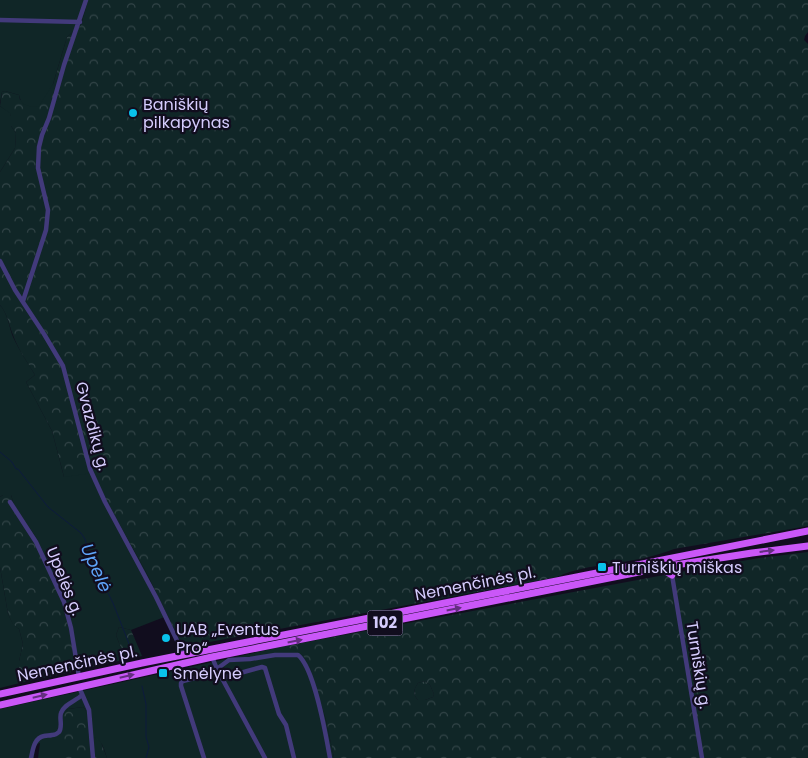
<svg xmlns="http://www.w3.org/2000/svg" width="808" height="758" font-family="Poppins,sans-serif">
  <style>
    .grass { fill: url(#grass-tufts) }
    .forest { fill: url(#forest-crowns); fill-rule: evenodd }
    .garden { fill: #102627 }
    .lines { fill: none; stroke-linecap: round; stroke-linejoin: round }
    .stream { stroke: #0d1b3d; stroke-width: 1 }
    .minor { stroke: #423a7b; stroke-width: 4.5 }
    .primary { stroke: #ca57f8; stroke-width: 7 }
    .oneway { fill: #642e80 }
    .poi-dot { fill: #09c2eb; stroke: #110d1e; stroke-width: 2 }
    .labels { text-anchor: middle; stroke-width: 4.5; stroke-linejoin: round; paint-order: stroke }
    .shield { fill: #110d1e; stroke: #9a93ba; stroke-width: 1 }
    .shield-label { font-size: 15px; font-weight: bold; fill: #d5ccfd }
    .poi-label { font-size: 16px; fill: #d5ccfd; stroke: #110d1e; text-anchor: start }
    .street-label { font-size: 16px; fill: #d5ccfd; stroke: #110d1e }
    .water-label { font-size: 18px; font-style: italic; fill: #5ea4f9; stroke: #110d1e }
  </style>
  <defs>
    <pattern id="grass-tufts" width="24" height="20" patternUnits="userSpaceOnUse" patternTransform="scale(1.25)"><rect width="24" height="20" fill="#102627"/><path d="M3 7l-1-3M5 7V3M7 7l1-3M15 17l-1-3M17 17v-4M19 17l1-3" fill="none" stroke="#324447"/></pattern>
    <pattern id="forest-crowns" width="20" height="18" patternUnits="userSpaceOnUse" patternTransform="scale(1.25)"><rect width="20" height="18" fill="#102627"/><path d="M2 6a3 3 0 1 1 6 0M12 15a3 3 0 1 1 6 0" fill="none" stroke="#324447"/></pattern>
  </defs>
  <rect width="100%" height="100%" fill="#110d1e"/>
  <path class="grass" d="M 425,681 L 430,685 L 434,694 L 433,697 L 425,700 L 418,700 C 412,694 414,689 418,683 Z"/>
  <path class="forest" d="M 88,0 L 808,0 L 808,32 L 805,36 L 804,40 L 808,44 L 808,526 L 674,549 C 654,557 631,561 609,564 C 590,567 574,569 557,577 L 183,647 L 146,572 L 108,504 L 64,477 L 52,431 L 26,382 L 35,375 C 27,362 18,349 13,335 C 9,325 7,313 0,305 L 0,172 L 15,148 L 16,133 L 11,126 L 11,116 L 10,114 L 0,106 L 2,92 L 5,91 L 19,95 L 20,100 L 53,84 L 67,37 L 81,25 Z
    M 3,495 L 11,495 L 14,505 L 37,539 L 62,603 L 69,628 L 77,671 L 20,683 L 19,675 L 19,661 L 23,644 L 19,629 L 13,625 L 8,614 L 0,567 L 0,497 Z
    M 808,552 L 808,758 L 334,758 L 326,720 L 311,673 L 285,646 L 675,573 L 759,558 ZM 425,681 L 430,685 L 434,694 L 433,697 L 425,700 L 418,700 C 412,694 414,689 418,683 Z
    M 119,627 L 131,630 L 142,656 L 114,662 L 112,660 L 122,651 L 116,635 Z
    M 83,707 L 85,709 L 98,739 L 101,742 L 107,758 L 64,758 L 63,714 L 68,709 Z"/>
  <path class="garden" d="M 0,0 L 88,0 L 81,25 L 67,37 L 53,84 L 39,106 C 28,107 21,106 19,95 L 5,91 L 2,92 L 0,103 Z
    M 0,106 L 10,113 L 11,116 L 11,126 L 16,133 L 15,148 L 0,172 Z
    M 0,305 C 8,314 9,327 13,337 C 19,350 28,363 35,375 L 26,382 L 52,431 L 64,477 L 93,473 L 108,504 L 146,572 L 167,616 L 131,630 L 119,627 L 116,635 L 122,651 L 112,660 L 114,662 L 77,671 L 69,628 L 62,603 L 37,539 L 14,505 L 11,495 L 3,495 L 0,497 Z
    M 0,567 L 8,614 L 13,624 L 19,629 L 23,644 L 19,661 L 19,675 L 20,683 L 0,688 Z
    M 285,646 L 302,654 L 309,664 L 326,720 L 334,758 L 107,758 C 103,745 102,740 89,735 L 86,713 L 85,709 L 83,707 L 68,709 L 64,714 L 64,758 L 38,758 L 40,743 L 39,743 L 35,747 L 34,758 L 0,758 L 0,709 Z"/>
  <g class="lines">
    <path class="stream" d="M 0,452 L 12,462 L 16,469 L 18,469 L 48,507 L 81,533 L 85,539 L 89,555 L 113,603 L 133,654
      M 142,686 L 146,704 L 146,737 L 149,747 L 146,758"/>
    <path class="minor" d="M 0,20 L 80,22
      M 0,261 L 15,290 L 44,334 L 63,366 L 90,469 L 105,502 L 156,597 L 184,655
      M 23,301 L 46,230 L 48,210 L 38,168 L 39,147 L 42,135 L 49,118 L 64,65 L 86,0
      M 10,502 L 36,542 L 64,602 L 71,628 L 79,677
      M 672,575 L 702,758
      M 212,657 L 217,669 L 265,758
      M 222,678 L 262,667 L 265,668 L 279,714 L 286,725 L 294,758
      M 79,687 L 89,710 L 93,758
      M 31,758 C 33,749 34,738 44,736 C 47,735 49,736 52,735 C 55,735 57,734 59,732 C 63,727 59,718 61,713 C 64,704 76,701 82,695
      M 204,758 L 181,686 L 181,683 L 183,681 L 210,674 L 229,660 L 250,659 L 275,655 L 298,655 C 315,669 326,736 330,758"/>
    <path class="primary" d="M 660,568 L 672,575 L 673,572 L 679,565
      M 0,694 L 142,663 L 808,531
      M 0,705 L 212,657 L 669,566 L 752,553 L 808,546"/>
  </g>
  <defs><path id="oneway-solid" d="M-6-.8H1V-3.2L6.5 0L1 3.2V.8H-6Z" transform="scale(1.25)"/></defs>
  <g class="oneway">
    <use href="#oneway-solid" transform="translate(767 551) rotate(-7)"/>
    <use href="#oneway-solid" transform="translate(454 609) rotate(-11)"/>
    <use href="#oneway-solid" transform="translate(295 641) rotate(-11)"/>
    <use href="#oneway-solid" transform="translate(127 676) rotate(-13)"/>
    <use href="#oneway-solid" transform="translate(40 696) rotate(-13)"/>
  </g>
  <g class="poi-dot">
    <circle cx="133" cy="113" r="5"/>
    <rect x="597" y="562" width="10" height="10" rx="2.5"/>
    <circle cx="166" cy="638" r="5"/>
    <rect x="158" y="668" width="10" height="10" rx="2.5"/>
  </g>
  <g class="labels">
    <rect class="shield" x="367.5" y="610.5" width="35" height="25" rx="4"/>
    <g class="shield-label">
      <text x="385" y="628">102</text>
    </g>
    <g class="poi-label">
      <text x="143" y="110">Baniškių<tspan x="143" dy="18">pilkapynas</tspan></text>
      <text x="612" y="573">Turniškių miškas</text>
      <text x="176" y="635">UAB „Eventus<tspan x="176" dy="18">Pro“</tspan></text>
      <text x="173" y="679">Smėlynė</text>
    </g>
    <g class="street-label">
      <text transform="translate(93 426) rotate(75)" y="6">Gvazdikų g.</text>
      <text transform="translate(65 581) rotate(68)" y="6">Upelės g.</text>
      <text transform="translate(475 583) rotate(-11)" y="6">Nemenčinės pl.</text>
      <text transform="translate(77 663) rotate(-12)" y="6">Nemenčinės pl.</text>
      <text transform="translate(699 665) rotate(81)" y="6">Turniškių g.</text>
    </g>
    <g class="water-label">
      <text transform="translate(96 568) rotate(66)" y="6">Upelė</text>
    </g>
  </g>
</svg>
